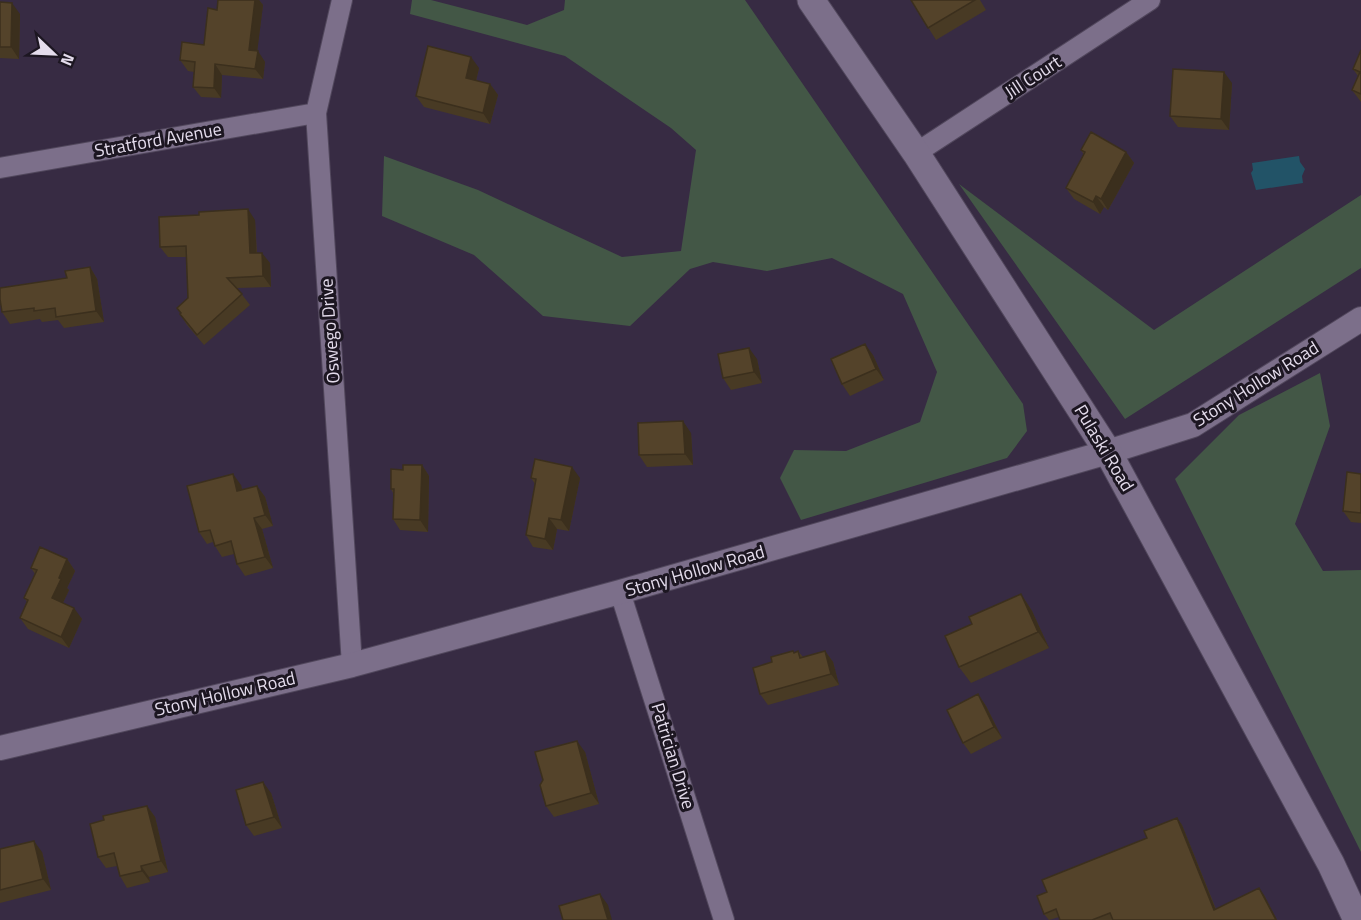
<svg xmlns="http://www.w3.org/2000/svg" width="1361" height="920" font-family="'Titillium Web',sans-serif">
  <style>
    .green { fill: #435746 }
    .water { fill: #225367 }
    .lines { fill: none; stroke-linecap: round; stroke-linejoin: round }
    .minor-casing { stroke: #51475c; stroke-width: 22 }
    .tertiary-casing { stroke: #51475c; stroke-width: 26 }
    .secondary-casing { stroke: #51475c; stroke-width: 29 }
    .minor { stroke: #7c6f8a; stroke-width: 20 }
    .tertiary { stroke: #7c6f8a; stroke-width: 24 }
    .secondary { stroke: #7c6f8a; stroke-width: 27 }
    .wall { fill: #483a24 }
    .shaded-wall { fill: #3b2f1d }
    .building { fill: #54432a; stroke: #3b2f1d; stroke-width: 1.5 }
    .labels { text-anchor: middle; stroke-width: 6; stroke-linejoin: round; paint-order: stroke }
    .street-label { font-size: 18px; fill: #e4dcec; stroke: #1c1621 }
  </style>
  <rect width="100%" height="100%" fill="#372b43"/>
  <path class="green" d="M 412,0 L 431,0 L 527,25 L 564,10 L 565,0 L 745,0 L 1023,404 L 1027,431 L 1007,458 L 801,520 L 780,478 L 794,450 L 846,451 L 920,422 L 937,372 L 903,294 L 832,258 L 767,271 L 713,262 L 690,269 L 630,326 L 543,316 L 474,255 L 382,216 L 384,156 L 478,190 L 622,257 L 681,251 L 696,150 L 671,128 L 565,56 L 410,14 Z
    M 959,184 L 1154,330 L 1361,195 L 1361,268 L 1125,419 Z
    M 1320,373 L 1330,426 L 1295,524 L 1323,571 L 1361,570 L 1361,852 L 1175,479 L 1239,415 Z"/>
  <path class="water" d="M 1299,156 L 1300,162 L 1305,169 L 1302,176 L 1303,183 L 1256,190 L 1251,173 L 1253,170 L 1252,163 Z"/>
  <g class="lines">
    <g class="minor-casing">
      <path id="minor" d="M 342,0 L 316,113 L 352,665
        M 916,153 L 1150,0
        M 0,168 L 316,113
        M 620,592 L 724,920"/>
    </g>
    <g class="tertiary-casing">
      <path id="tertiary" d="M 0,748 L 352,665 L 620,592 L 1108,452 L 1193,425 L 1361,319"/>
    </g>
    <g class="secondary-casing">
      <path id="secondary" d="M 811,0 L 916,153 L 1108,452 L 1331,864 L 1357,920"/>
    </g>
    <use href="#minor" class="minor"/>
    <use href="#tertiary" class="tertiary"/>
    <use href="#secondary" class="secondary"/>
  </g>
  <path class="wall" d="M 218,0 L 259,0 L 263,5 L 257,51 L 265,62 L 263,79 L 222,75 L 221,98 L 201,97 L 193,87 L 194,72 L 188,71 L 180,60 L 204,45 L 217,10 Z
    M 911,0 L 980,0 L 986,10 L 936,40 Z
    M 0,2 L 20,14 L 19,59 L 0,58 L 0,62 Z
    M 1361,50 L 1361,102 L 1352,90 L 1358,76 L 1353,69 Z
    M 479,68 L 476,81 L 490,84 L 498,95 L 490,124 L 424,107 L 416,96 Z
    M 1232,83 L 1229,130 L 1178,127 L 1170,116 Z
    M 1081,150 L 1126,152 L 1134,163 L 1108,210 L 1104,207 L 1100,214 L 1074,199 L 1066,188 L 1084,155 Z
    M 255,220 L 257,253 L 270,263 L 271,287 L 237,288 L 250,305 L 204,345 L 187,325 L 180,314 L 181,313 L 177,308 L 188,298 L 186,257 L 168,257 L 160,247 Z
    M 90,267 L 97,279 L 104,322 L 64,328 L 58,320 L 42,322 L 40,319 L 10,324 L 2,312 L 67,278 Z
    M 873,355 L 884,380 L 850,396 L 842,384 Z
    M 757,359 L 762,383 L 731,390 L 723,378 Z
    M 691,433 L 693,465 L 647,467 L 639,455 Z
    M 422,465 L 429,476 L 428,532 L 400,530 L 393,519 L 393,493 L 391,489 L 403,470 Z
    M 1361,474 L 1361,523 L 1351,522 L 1343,511 Z
    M 531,478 L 580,478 L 569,531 L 557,529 L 553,550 L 533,547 L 526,535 L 535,484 Z
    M 241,485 L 242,490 L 257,486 L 265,497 L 273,526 L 262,529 L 273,568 L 245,576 L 237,564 L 234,554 L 222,557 L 215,546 L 213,542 L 207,544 L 199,532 Z
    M 67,559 L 75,571 L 67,588 L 69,590 L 63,603 L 82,619 L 69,648 L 28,629 L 20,618 L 27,602 L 24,598 L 35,574 L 31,568 Z
    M 1021,594 L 1032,611 L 1049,648 L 971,683 L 959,667 L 972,624 Z
    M 798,651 L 803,657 L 825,651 L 833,662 L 839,685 L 768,705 L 760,694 L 772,662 Z
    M 978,694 L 986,706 L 1002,738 L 971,754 L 963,743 Z
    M 585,752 L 599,804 L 554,817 L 546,806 Z
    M 271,793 L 282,828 L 254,836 L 246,825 Z
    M 147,806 L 155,817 L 168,872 L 149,877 L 150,882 L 127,888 L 120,876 L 117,866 L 106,868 L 98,857 L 104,820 Z
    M 1177,818 L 1182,825 L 1216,909 L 1264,895 L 1277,920 L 1060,920 L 1059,917 L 1049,920 L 1044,914 L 1047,892 L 1147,838 Z
    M 0,849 L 42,852 L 51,890 L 0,903 Z"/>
  <path class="shaded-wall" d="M 255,0 L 259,0 L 263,5 L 256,61 L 249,50 Z
    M 12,3 L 20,14 L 19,59 L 11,47 Z
    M 258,51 L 265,62 L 263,79 L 255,69 Z
    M 471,57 L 479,68 L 474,89 L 466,78 Z
    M 215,64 L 222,75 L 221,98 L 214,88 Z
    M 1224,72 L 1232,83 L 1229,130 L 1221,119 Z
    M 490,84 L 498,95 L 490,124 L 483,113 Z
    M 1126,152 L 1134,163 L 1108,210 L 1101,199 Z
    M 1096,196 L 1104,207 L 1100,214 L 1093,202 Z
    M 248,209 L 255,220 L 257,264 L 250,253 Z
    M 262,253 L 270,263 L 271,287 L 263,276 Z
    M 90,267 L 97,279 L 104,322 L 96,311 Z
    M 865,344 L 873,355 L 884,380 L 876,369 Z
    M 749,348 L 757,359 L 762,383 L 754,372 Z
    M 683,421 L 691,433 L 693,465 L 685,454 Z
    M 422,465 L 429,476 L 428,532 L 420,520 Z
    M 572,467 L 580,478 L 569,531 L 561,520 Z
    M 233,474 L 241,485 L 245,502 L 237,491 Z
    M 257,486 L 265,497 L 273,526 L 265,515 Z
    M 254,518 L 262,529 L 273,568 L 265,557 Z
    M 549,518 L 557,529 L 553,550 L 545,539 Z
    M 67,559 L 75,571 L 67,588 L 69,590 L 60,609 L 52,598 L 59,578 Z
    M 1021,594 L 1032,611 L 1049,648 L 1038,632 Z
    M 74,608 L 82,619 L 69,648 L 61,637 Z
    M 825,651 L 833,662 L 839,685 L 831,674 Z
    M 978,694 L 986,706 L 1002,738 L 994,727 Z
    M 577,741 L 585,752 L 599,804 L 591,793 Z
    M 263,782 L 271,793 L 282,828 L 274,817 Z
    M 147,806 L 155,817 L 168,872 L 161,861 Z
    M 1177,818 L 1182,825 L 1219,918 L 1214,910 Z
    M 34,841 L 42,852 L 51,890 L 43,879 Z
    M 141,866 L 149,877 L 150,882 L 142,871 Z
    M 1259,888 L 1264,895 L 1277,920 L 1276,920 Z
    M 600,894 L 608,905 L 612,920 L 608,920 Z"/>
  <path class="building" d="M 218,0 L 255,0 L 249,50 L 258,51 L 255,69 L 215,64 L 214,88 L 193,87 L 195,62 L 180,60 L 182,42 L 204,45 L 208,8 L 217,10 Z
    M 911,0 L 975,0 L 928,28 Z
    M 0,2 L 12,3 L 11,47 L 0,47 Z
    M 428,46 L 471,57 L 466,78 L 490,84 L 483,113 L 416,96 Z
    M 1361,50 L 1361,94 L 1352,90 L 1360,72 L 1353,69 Z
    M 1173,69 L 1224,72 L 1221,119 L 1170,116 Z
    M 1091,132 L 1126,152 L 1101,199 L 1096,196 L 1093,202 L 1066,188 L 1085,152 L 1081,150 Z
    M 248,209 L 250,253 L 262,253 L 263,276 L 227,278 L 242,294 L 197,335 L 180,314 L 181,313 L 177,308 L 188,298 L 186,246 L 160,247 L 159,217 L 199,215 L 199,212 Z
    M 90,267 L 96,311 L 56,317 L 55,308 L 34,311 L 34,308 L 2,312 L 0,299 L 0,288 L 67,278 L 65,271 Z
    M 865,344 L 876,369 L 842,384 L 831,359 Z
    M 749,348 L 754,372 L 723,378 L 718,354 Z
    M 683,421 L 685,454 L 639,455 L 638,423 Z
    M 535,459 L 572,467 L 561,520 L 549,518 L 545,539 L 526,535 L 536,479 L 531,478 Z
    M 403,465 L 422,465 L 420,520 L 393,519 L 394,489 L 391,489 L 391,469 L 403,470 Z
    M 1347,472 L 1361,474 L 1361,513 L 1343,511 Z
    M 233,474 L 237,491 L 257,486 L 265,515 L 254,518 L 265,557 L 237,564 L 231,541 L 215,546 L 210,530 L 199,532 L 187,486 Z
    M 40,547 L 67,559 L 59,578 L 61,579 L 52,598 L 74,608 L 61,637 L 20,618 L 28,600 L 24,598 L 37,570 L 31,568 Z
    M 1021,594 L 1038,632 L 959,667 L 945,636 L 972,624 L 969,617 Z
    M 793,651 L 794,653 L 798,651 L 800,658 L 825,651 L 831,674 L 760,694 L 753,668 L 772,662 L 771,657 Z
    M 978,694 L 994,727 L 963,743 L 947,710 Z
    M 577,741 L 591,793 L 546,806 L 540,785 L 543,780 L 535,752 Z
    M 263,782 L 274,817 L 246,825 L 236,790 Z
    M 147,806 L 161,861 L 141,866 L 142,871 L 120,876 L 114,853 L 98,857 L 90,824 L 104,820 L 103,816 Z
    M 1177,818 L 1214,910 L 1259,888 L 1276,920 L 1113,920 L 1110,913 L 1092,920 L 1060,920 L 1056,909 L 1044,914 L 1037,896 L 1047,892 L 1042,880 L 1147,838 L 1144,831 Z
    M 34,841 L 43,879 L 0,890 L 0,849 Z
    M 600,894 L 608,920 L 563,920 L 559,906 Z"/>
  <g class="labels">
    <g class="street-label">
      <text transform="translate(1033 77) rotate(-33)" y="6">Jill Court</text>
      <text transform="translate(158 140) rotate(-10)" y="6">Stratford Avenue</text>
      <text transform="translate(330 331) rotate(-94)" y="6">Oswego Drive</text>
      <text transform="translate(1256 384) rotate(-32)" y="6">Stony Hollow Road</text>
      <text transform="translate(1104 448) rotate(59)" y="6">Pulaski Road</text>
      <text transform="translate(695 571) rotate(-16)" y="6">Stony Hollow Road</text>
      <text transform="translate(225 694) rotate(-13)" y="6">Stony Hollow Road</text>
      <text transform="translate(673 756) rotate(73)" y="6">Patrician Drive</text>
    </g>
  </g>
  <g transform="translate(54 54) rotate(113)" stroke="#1c1621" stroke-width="4.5" paint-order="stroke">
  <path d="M0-4.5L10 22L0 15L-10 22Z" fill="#e4dcec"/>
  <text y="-9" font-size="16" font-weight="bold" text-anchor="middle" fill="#e4dcec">N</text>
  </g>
</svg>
